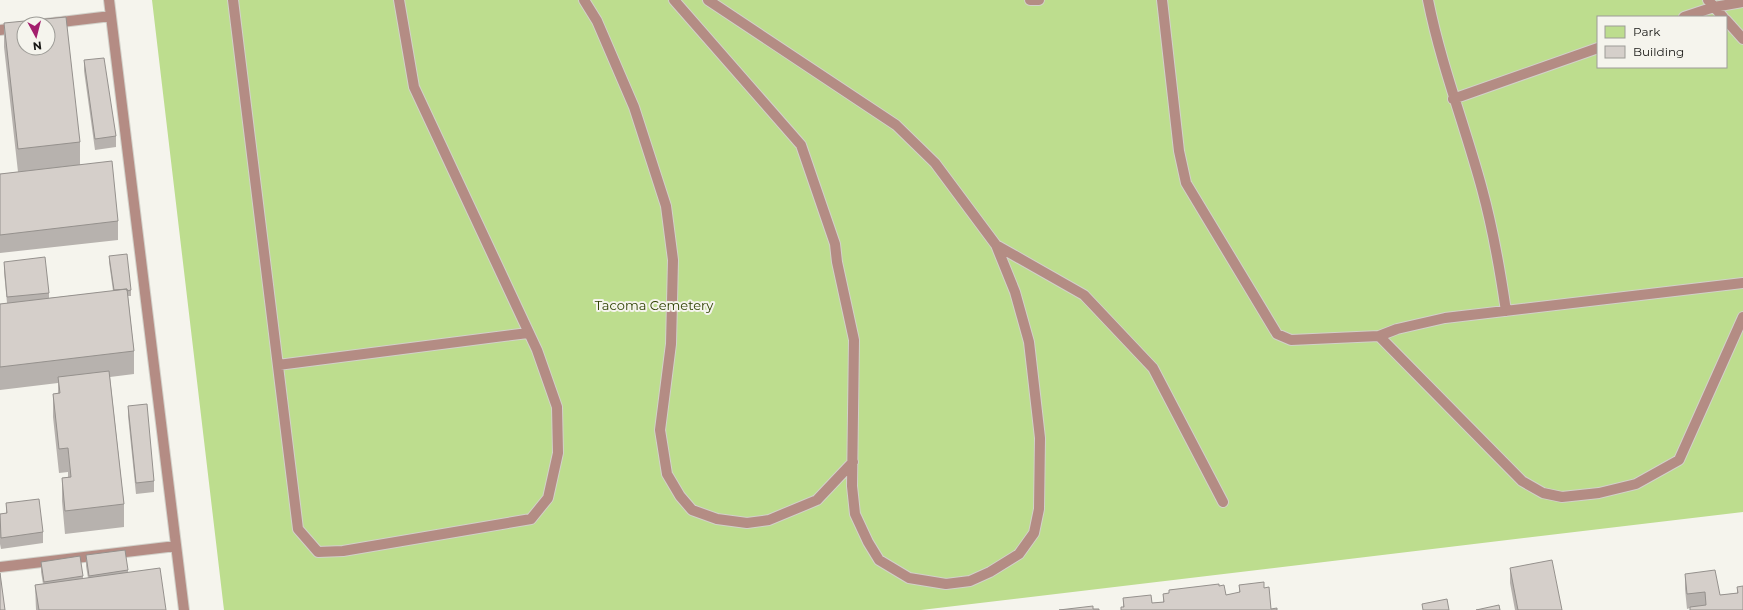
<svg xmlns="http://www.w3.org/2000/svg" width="1743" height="610" font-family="Montserrat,sans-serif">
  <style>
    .green { fill: #bddd8e; fill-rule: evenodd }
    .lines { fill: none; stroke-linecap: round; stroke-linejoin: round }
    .lane-casing { stroke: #d2d1ca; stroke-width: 12 }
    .lane { stroke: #b48c84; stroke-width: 10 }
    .wall { fill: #b7b2ae }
    .building { fill: #d5cfca; stroke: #95918d; fill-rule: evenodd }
    .labels { text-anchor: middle; stroke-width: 4; stroke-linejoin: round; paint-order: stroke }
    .park-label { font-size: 13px; fill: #2d4002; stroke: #f5f4ed }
  </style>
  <rect width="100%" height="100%" fill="#f5f4ed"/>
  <path class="green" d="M 152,0 L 1743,0 L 1743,512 L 921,610 L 224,610 ZM 1598,17 L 1726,17 L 1726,67 L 1598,67 Z"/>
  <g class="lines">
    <g class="lane-casing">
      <path id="lane" d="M 109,0 L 184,610
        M 233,0 L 298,529 L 318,552 L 343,551 L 531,519 L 548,498 L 558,453 L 557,407 L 537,350 L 414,87 L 399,0
        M 584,0 L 597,21 L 634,107 L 666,206 L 673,260 L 671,344 L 660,430 L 667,474 L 680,496 L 692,510 L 717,519 L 747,523 L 769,520 L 817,500 L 853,462
        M 674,0 L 801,145 L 835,244 L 837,262 L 854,340 L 852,486 L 855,514 L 868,542 L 879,560 L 909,578 L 946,584 L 970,581 L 990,572 L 1019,554 L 1034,533 L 1039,509 L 1040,438 L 1029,342 L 1015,292 L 996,245 L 935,163 L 896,125 L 708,0
        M 1030,0 L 1039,0
        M 1162,0 L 1179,151 L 1186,183 L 1277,334 L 1291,340 L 1379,336 L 1397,329 L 1445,318 L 1743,283
        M 1428,0 C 1441,65 1465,126 1482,189 C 1493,229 1500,270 1506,311
        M 1708,0 L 1723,17
        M 1684,17 L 1714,7 L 1743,2
        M 1726,20 L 1743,39
        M 45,24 L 111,16
        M 0,30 L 24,27
        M 1453,99 L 1598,48
        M 996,245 L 1084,295 L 1153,368 L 1223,502
        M 1379,336 L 1522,481 L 1543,493 L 1562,497 L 1599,493 L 1636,484 L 1679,460 L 1743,317
        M 278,365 L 528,333
        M 0,567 L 176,546"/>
    </g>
    <use href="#lane" class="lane"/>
  </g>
  <path class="wall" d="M 4,23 L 80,142 L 80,164 L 118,221 L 118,240 L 0,253 L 0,174 L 18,172 L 4,47 Z
    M 84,60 L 116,136 L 116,147 L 95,150 L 84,71 Z
    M 109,256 L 131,290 L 131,296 L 128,296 L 134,351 L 134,374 L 110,377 L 124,504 L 124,527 L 65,534 L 62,501 L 62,478 L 68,477 L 68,472 L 59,473 L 53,417 L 53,394 L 58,393 L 58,383 L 0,390 L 0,304 L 7,303 L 4,272 L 4,262 L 49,293 L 49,298 L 113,291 L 109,262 Z
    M 128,406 L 154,481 L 154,492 L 136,494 L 128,416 Z
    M 6,503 L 43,532 L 43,543 L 1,549 L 0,544 L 0,514 L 6,513 Z
    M 86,555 L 128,570 L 128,572 L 166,610 L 36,610 L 35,585 L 43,584 L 41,572 L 41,562 L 83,576 L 83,579 L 88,578 L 86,566 Z
    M 1510,568 L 1562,610 L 1515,610 L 1510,583 Z
    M 1685,574 L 1720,595 L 1737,593 L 1737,587 L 1743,610 L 1690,610 L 1690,608 L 1687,609 L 1685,589 Z
    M 1239,585 L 1264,588 L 1271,609 L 1277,610 L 1121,610 L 1121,607 L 1123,607 L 1123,598 L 1152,603 L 1163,602 L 1163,594 L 1169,593 L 1169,590 L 1219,586 L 1226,595 L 1239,593 Z"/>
  <path class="building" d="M 66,17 L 80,142 L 18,149 L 4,23 ZM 24,24 L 48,24 L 48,48 L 24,48 Z
    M 104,58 L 116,136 L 95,139 L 84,60 Z
    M 112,161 L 118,221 L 0,235 L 0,174 Z
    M 127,254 L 131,290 L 127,291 L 127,289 L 114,290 L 109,256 Z
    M 45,257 L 49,293 L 7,297 L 4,262 Z
    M 127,289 L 134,351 L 0,367 L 0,304 Z
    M 109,371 L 124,504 L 65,511 L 62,478 L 71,477 L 68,448 L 59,449 L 53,394 L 60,393 L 58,377 Z
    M 147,404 L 154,481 L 136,483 L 128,406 Z
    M 39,499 L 43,532 L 1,538 L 0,514 L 7,513 L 6,503 Z
    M 125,550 L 128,570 L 89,576 L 86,555 Z
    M 80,556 L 83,576 L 44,582 L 41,562 Z
    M 1552,560 L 1562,610 L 1518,610 L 1510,568 Z
    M 160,568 L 166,610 L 39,610 L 35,585 Z
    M 1715,570 L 1720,595 L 1738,593 L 1737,587 L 1743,586 L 1743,610 L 1690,610 L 1690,607 L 1706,605 L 1705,592 L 1687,594 L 1685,574 Z
    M 0,573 L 5,610 L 0,610 Z
    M 1264,582 L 1264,588 L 1269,587 L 1271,609 L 1277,608 L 1277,610 L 1121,610 L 1121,607 L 1124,607 L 1123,598 L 1151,595 L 1152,603 L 1164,602 L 1163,594 L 1169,593 L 1169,590 L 1219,584 L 1219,586 L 1224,585 L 1226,595 L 1240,592 L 1239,585 Z
    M 1447,599 L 1449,610 L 1423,610 L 1422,604 Z
    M 1499,605 L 1500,610 L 1476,610 Z
    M 1093,606 L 1093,609 L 1099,609 L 1099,610 L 1059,610 Z"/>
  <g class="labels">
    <g class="park-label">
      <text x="654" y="310">Tacoma Cemetery</text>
    </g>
  </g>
  <rect x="1597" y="16" width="130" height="52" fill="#f5f4ed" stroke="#9d9c97"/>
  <rect x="1605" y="26" width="20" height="12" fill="#bddd8e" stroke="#9d9c97"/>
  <text x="1633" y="36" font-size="12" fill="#181815">Park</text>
  <rect x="1605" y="46" width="20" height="12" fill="#d5cfca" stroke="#9d9c97"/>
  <text x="1633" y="56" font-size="12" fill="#181815">Building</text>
  <g transform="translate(36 36) rotate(173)"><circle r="19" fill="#f5f4ed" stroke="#9d9c97"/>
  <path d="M0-3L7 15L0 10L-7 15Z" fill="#a31f6d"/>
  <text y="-6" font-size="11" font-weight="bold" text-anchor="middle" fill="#181815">N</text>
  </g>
</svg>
